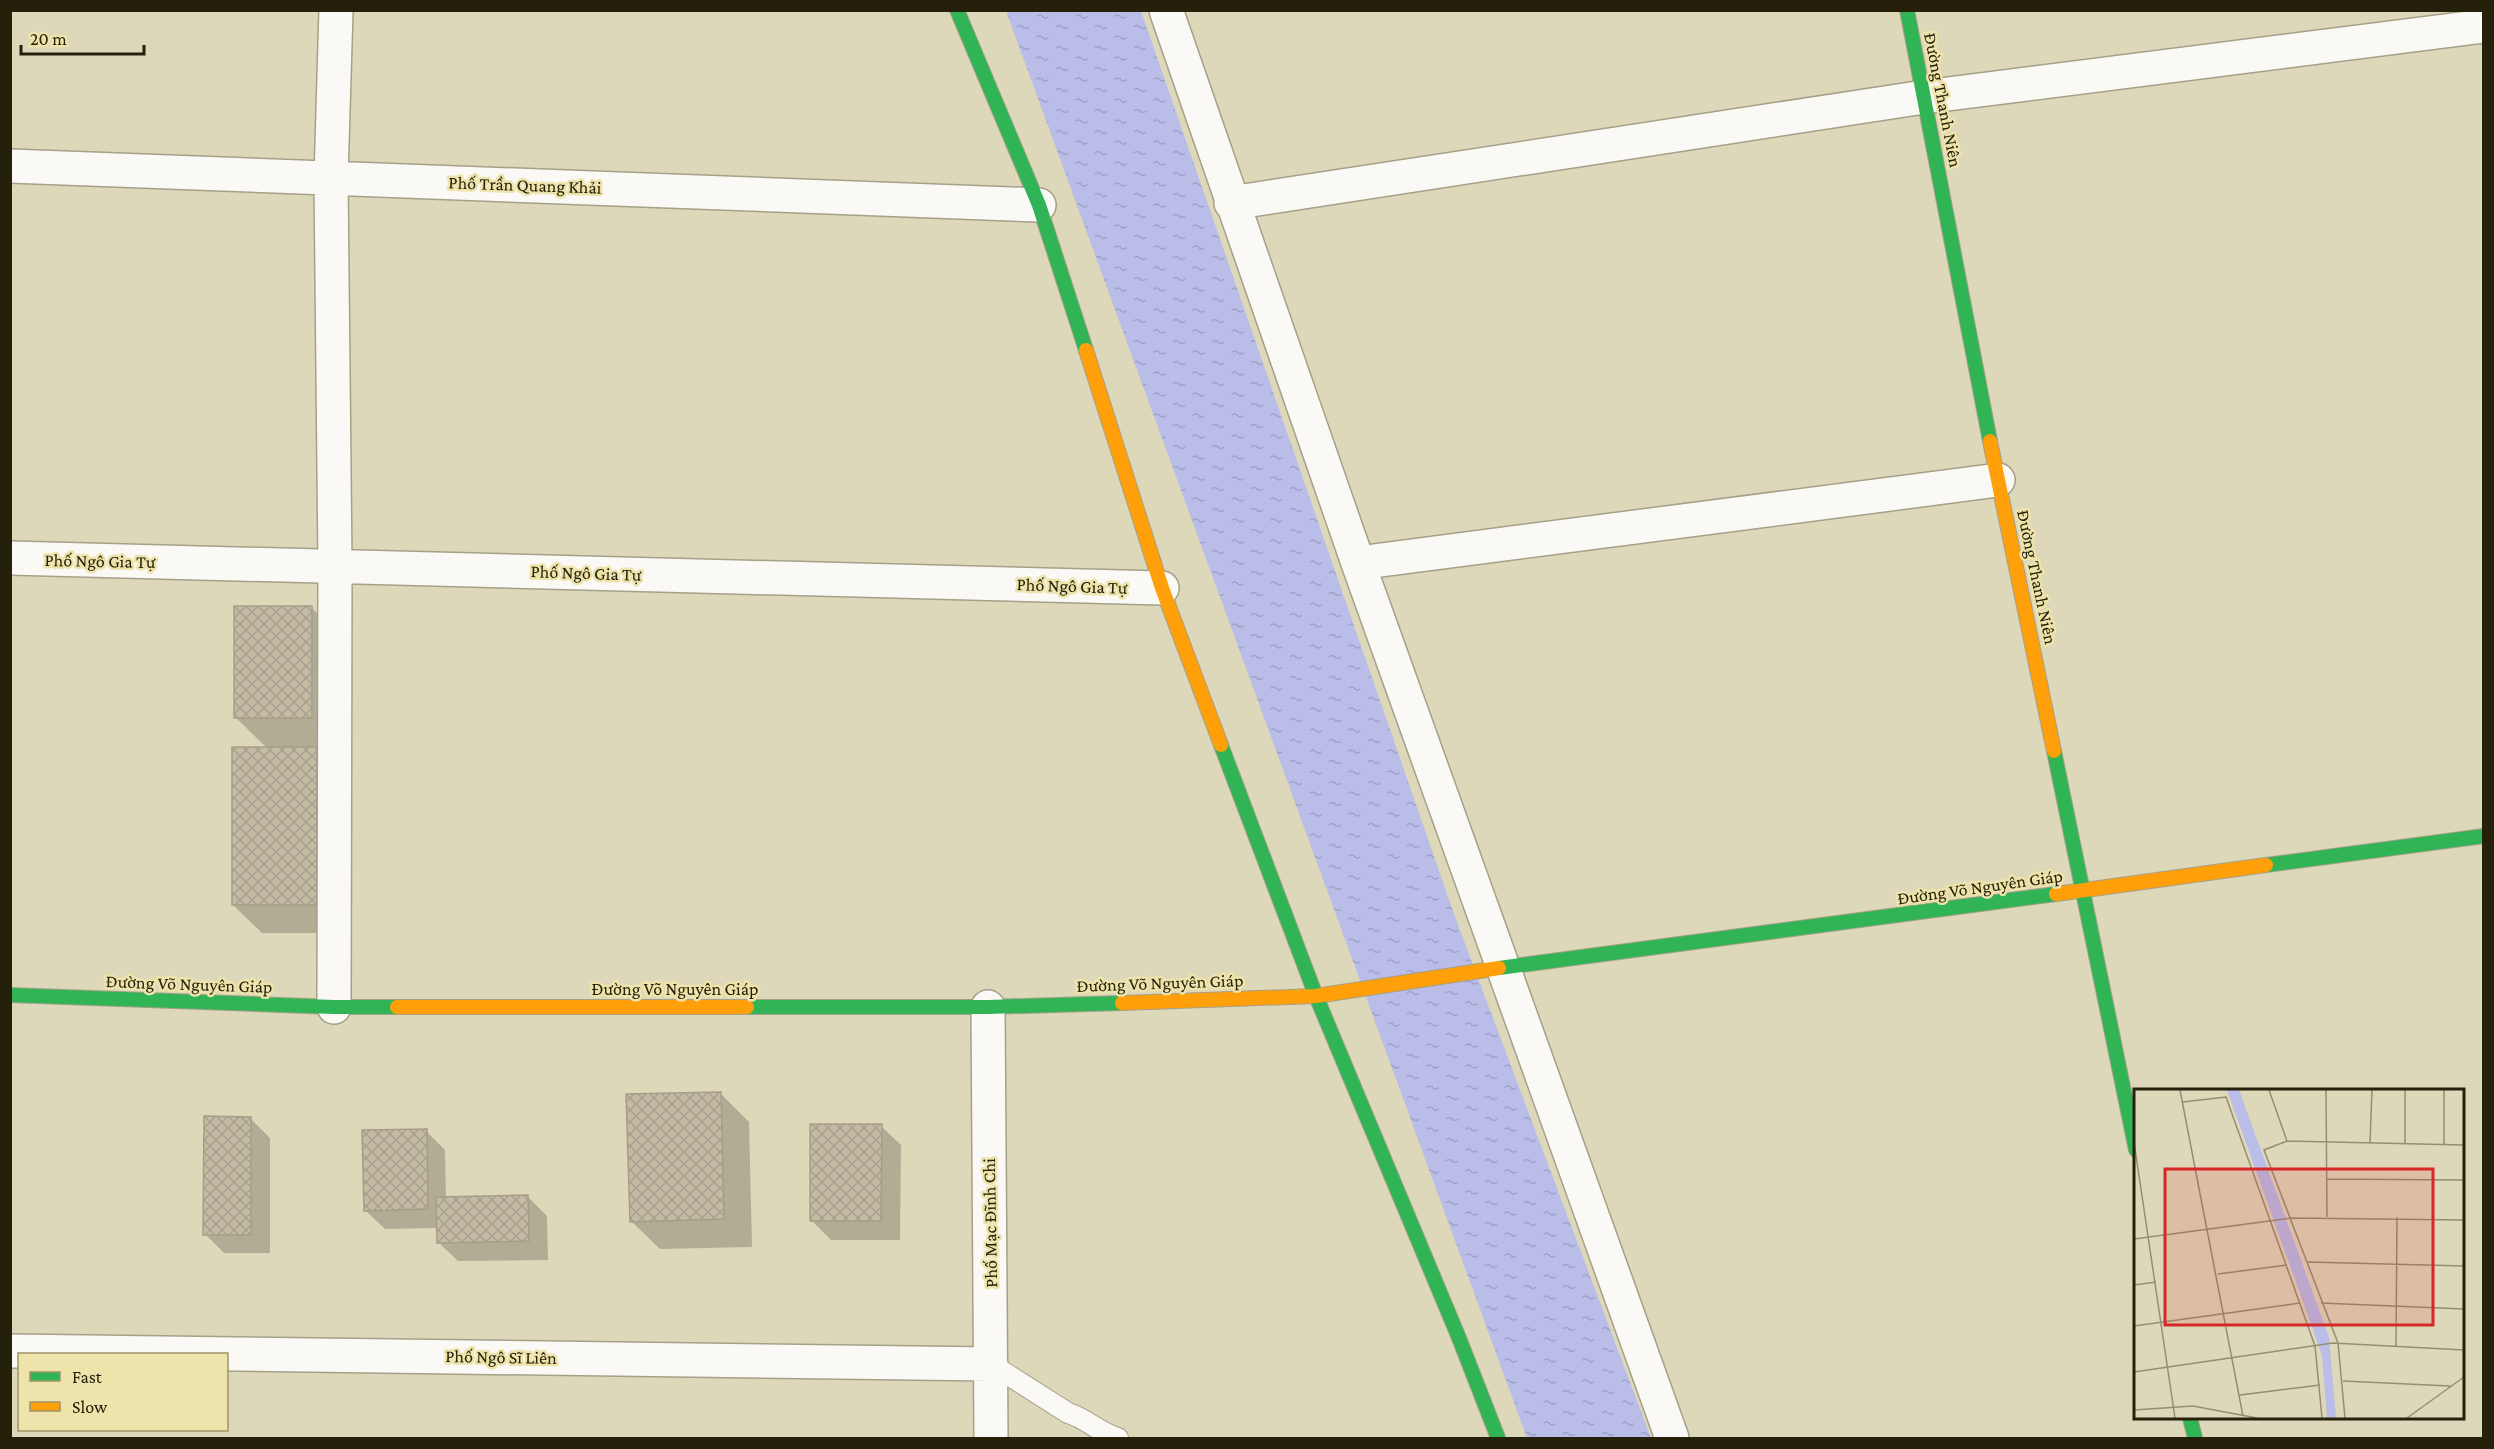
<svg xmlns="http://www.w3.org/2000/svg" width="2494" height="1449" font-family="'Crimson Pro',serif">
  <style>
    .water { fill: url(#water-ripples) }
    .shadow { fill: #0003 }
    .building { fill: url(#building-cross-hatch); stroke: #a69e87; stroke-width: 1.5 }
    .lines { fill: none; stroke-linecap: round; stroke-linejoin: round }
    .lane-casing { stroke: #a5a088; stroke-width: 22 }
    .street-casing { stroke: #a5a088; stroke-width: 36 }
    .fast-casing { stroke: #a5a088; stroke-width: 16 }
    .slow-casing { stroke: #a5a088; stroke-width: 16 }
    .lane { stroke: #faf9f5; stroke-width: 20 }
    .street { stroke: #faf9f5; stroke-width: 33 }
    .fast { stroke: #30b455; stroke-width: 14 }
    .slow { stroke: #ff9f0a; stroke-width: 14 }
    .labels { text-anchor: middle; stroke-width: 5; stroke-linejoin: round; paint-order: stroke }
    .street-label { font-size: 18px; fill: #24200a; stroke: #ede3ab }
    .inset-road { fill: none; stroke: #948e74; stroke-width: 1.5 }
    .view { fill: #d62828; fill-opacity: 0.15; stroke: #d62828; stroke-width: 3 }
    .inset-edge { fill: none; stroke: #24200a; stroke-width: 3 }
  </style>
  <defs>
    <pattern id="water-ripples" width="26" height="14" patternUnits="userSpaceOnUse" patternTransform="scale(1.5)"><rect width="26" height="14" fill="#b9bde8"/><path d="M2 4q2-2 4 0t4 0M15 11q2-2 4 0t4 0" fill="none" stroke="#9fa2c6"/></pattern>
    <pattern id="building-cross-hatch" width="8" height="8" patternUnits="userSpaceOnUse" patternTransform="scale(1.5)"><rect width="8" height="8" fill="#c4bba5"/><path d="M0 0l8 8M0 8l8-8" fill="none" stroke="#a8a08d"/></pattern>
  </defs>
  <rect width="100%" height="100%" fill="#ded8ba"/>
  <path class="water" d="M 1006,11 L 1141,11 L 1455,917 L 1651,1438 L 1527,1438 Z"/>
  <path class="shadow" d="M 312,608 L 340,636 L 340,746 L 314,746 L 345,777 L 345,933 L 262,933 L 233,905 L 267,748 L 236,718 Z
    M 720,1093 L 749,1122 L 752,1247 L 660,1249 L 631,1221 Z
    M 250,1118 L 270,1138 L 270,1253 L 224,1253 L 205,1234 Z
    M 881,1126 L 901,1145 L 900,1240 L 831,1240 L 811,1220 Z
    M 426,1131 L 445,1150 L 446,1198 L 528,1197 L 547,1216 L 548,1260 L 458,1261 L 438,1242 L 438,1228 L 385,1229 L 365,1210 Z"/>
  <path class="building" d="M 234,606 L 312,606 L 312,718 L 234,718 Z
    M 232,747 L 317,747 L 317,905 L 232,905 Z
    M 721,1092 L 724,1219 L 630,1222 L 626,1094 Z
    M 204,1116 L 251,1117 L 251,1235 L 203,1235 Z
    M 810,1124 L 882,1124 L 881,1221 L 810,1221 Z
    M 427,1129 L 428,1209 L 364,1211 L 362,1130 Z
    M 528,1195 L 529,1241 L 437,1243 L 436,1197 Z"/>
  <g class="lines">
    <g class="lane-casing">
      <path id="lane" d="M 991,1364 L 1068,1413 C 1088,1419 1097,1432 1118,1438"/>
    </g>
    <g class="street-casing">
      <path id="street" d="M 1166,10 L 1358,563 L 1672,1438
        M 10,166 L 1039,205
        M 1231,203 L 1924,97 L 2484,26
        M 10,558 L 1162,588
        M 1358,563 L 1998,480
        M 334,1007 L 335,567 L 331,178 L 336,10
        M 988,1007 L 991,1438
        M 10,1351 L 991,1364"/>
    </g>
    <g class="fast-casing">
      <path id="fast" d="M 957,10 L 1039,205 L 1086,350
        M 1907,10 L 1990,441
        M 1221,745 L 1316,996 L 1459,1338 L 1498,1438
        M 2054,751 L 2136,1150
        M 2266,865 L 2484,836
        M 1499,968 L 2056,894
        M 10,995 L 334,1007 L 397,1007
        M 747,1007 L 988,1007 L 1122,1003
        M 2190,1418 L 2195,1438"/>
    </g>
    <g class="slow-casing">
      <path id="slow" d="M 1086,350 L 1162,588 L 1221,745
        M 1990,441 L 2054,751
        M 2056,894 L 2266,865
        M 1122,1003 L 1316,996 L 1499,968
        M 397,1007 L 747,1007"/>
    </g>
    <use href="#lane" class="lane"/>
    <use href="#street" class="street"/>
    <use href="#fast" class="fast"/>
    <use href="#slow" class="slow"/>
  </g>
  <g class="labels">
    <g class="street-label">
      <text transform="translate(1943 100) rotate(79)" y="6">Đường Thanh Niên</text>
      <text transform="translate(525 185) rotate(2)" y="6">Phố Trần Quang Khải</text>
      <text transform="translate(100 561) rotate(1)" y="6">Phố Ngô Gia Tự</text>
      <text transform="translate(586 573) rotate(2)" y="6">Phố Ngô Gia Tự</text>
      <text transform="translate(2037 577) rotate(78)" y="6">Đường Thanh Niên</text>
      <text transform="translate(1072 586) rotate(2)" y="6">Phố Ngô Gia Tự</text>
      <text transform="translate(1980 887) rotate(-8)" y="6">Đường Võ Nguyên Giáp</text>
      <text transform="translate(1160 983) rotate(-2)" y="6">Đường Võ Nguyên Giáp</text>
      <text transform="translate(189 984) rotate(2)" y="6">Đường Võ Nguyên Giáp</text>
      <text x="675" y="995">Đường Võ Nguyên Giáp</text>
      <text transform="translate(990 1223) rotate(-91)" y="6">Phố Mạc Đĩnh Chi</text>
      <text transform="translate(501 1357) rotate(1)" y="6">Phố Ngô Sĩ Liên</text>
    </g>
  </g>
  <g transform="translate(2134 1089)">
    <rect width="330" height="330" fill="#ded8ba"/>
    <path d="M 93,1 L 105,1 L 195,248 L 202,329 L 193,329 L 188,266 Z" fill="#b9bde8"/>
    <path class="inset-road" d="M 46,1 L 109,327M 135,1 L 153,52M 192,1 L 193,128M 49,13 L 92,8 L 181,257 L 188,329M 0,53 L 41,329M 236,54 L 238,1M 271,54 L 271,1M 310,55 L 310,1M 192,90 L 330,91M 0,150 L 157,129 L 330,131M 174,173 L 330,177M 84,185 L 153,176M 0,196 L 22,193M 187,214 L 330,220M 0,237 L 166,214M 262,258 L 263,128M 0,283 L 199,254 L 330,261M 209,292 L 316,297M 106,306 L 186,296M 0,321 L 59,317 L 123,329M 211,329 L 204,254 L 130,61 L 153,52 L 330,56M 273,329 L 330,288"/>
    <path class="view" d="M 31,80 L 299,80 L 299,236 L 31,236 Z"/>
    <rect width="330" height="330" class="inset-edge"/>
  </g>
  <rect width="2494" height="1449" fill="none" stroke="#24200a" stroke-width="24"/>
  <rect x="18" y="1353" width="210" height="78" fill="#ede3ab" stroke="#9d956b" stroke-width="1.5"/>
  <rect x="30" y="1372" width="30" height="9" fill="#30b455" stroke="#9d956b" stroke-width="1.5"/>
  <text x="72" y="1383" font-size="18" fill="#24200a">Fast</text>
  <rect x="30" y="1402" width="30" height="9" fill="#ff9f0a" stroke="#9d956b" stroke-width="1.5"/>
  <text x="72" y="1413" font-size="18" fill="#24200a">Slow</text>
  <path d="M21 45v9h123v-9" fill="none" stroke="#24200a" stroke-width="3"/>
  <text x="30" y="45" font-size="18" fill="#24200a" stroke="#ede3ab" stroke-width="4.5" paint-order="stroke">20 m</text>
</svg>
